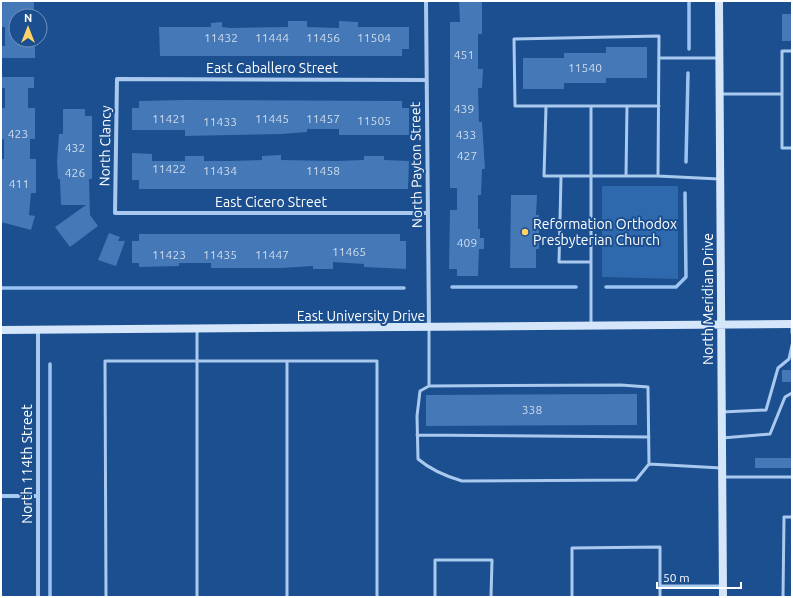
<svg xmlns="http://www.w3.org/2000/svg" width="793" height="598" font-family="Ubuntu,sans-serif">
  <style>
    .green { fill: #2e69ad }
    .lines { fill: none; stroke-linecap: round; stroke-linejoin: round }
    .stream { stroke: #9cc4f0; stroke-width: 3.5 }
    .building { fill: #4478b7 }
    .lane { stroke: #a9c9ee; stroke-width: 3 }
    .street { stroke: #a9c9ee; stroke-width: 4 }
    .secondary { stroke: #d6e6fa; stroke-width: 8 }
    .poi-dot { fill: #ffd166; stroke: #1b4f8f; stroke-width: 1.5 }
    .labels { text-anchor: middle; stroke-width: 4; stroke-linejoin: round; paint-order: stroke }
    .number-label { font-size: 12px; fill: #d0dded }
    .street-label { font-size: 14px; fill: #fff; stroke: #1b4f8f }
    .poi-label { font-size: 14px; fill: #fff; stroke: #1b4f8f; text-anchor: start }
  </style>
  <rect width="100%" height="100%" fill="#1b4f8f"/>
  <path class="green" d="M 602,186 L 678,186 L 678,279 L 602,277 Z"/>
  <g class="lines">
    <path class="stream" d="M 689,49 L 689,1
      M 686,162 L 688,73
      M 452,287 L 576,287
      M 606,287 L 676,287 L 686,277 L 685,193
      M 1,288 L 404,288
      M 50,364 L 50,597"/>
  </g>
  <path class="building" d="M 1,1 L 34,1 L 34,16 L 16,16 L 16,40 L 30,40 L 30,46 L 35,46 L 35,58 L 1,58 L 1,46 L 5,46 L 5,27 L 1,27 Z
    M 459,1 L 482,1 L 482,34 L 478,34 L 478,69 L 483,69 L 482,88 L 478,88 L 479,122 L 482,122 L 485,169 L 482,169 L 481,195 L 478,195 L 478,229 L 480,229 L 480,238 L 484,238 L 484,249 L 479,249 L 478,276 L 457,276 L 457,269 L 449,269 L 450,210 L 457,210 L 457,188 L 450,188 L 450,22 L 460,22 Z
    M 782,14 L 792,14 L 792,41 L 782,41 Z
    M 288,21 L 307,21 L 307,27 L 339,28 L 339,21 L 358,22 L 358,27 L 409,27 L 409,49 L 402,49 L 402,56 L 160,56 L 159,27 L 211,27 L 211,23 L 222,22 L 222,27 L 230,28 L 288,27 Z
    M 606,47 L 647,47 L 647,78 L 606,78 L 606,83 L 564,83 L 564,89 L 523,89 L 523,58 L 564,58 L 564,53 L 606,53 Z
    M 1,77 L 34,77 L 34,88 L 28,88 L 28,108 L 35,108 L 35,139 L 30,139 L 30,159 L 36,159 L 36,193 L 31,193 L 29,215 L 35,216 L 31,230 L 1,222 L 1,159 L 4,159 L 4,139 L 1,140 L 1,108 L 5,108 L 5,88 L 1,88 Z
    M 185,100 L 402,101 L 402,108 L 409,108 L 409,135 L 339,135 L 339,129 L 307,129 L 307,132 L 281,134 L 185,136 L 185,130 L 132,130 L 132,108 L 139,108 L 139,101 Z
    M 63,109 L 85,109 L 85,116 L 92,116 L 92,179 L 89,179 L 90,215 L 98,226 L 70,247 L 55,227 L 86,205 L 61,205 L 60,179 L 58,179 L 57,161 L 59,134 L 63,134 Z
    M 132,153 L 152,154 L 152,161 L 185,161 L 185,156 L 204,156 L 204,161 L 230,161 L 262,160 L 262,156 L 281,155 L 281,160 L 336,161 L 364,160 L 364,156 L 384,156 L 384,160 L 409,161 L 408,189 L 139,189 L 139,180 L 132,180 Z
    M 511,195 L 537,195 L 536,215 L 539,215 L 539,249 L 536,249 L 536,268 L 510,268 Z
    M 109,233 L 120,237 L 118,241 L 125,241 L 116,266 L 98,260 Z
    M 139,234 L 400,234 L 400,241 L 406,241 L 406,269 L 364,267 L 364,264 L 333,262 L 333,269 L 313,269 L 313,266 L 281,268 L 211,268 L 211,263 L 179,263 L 179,266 L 139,267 L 139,263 L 132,263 L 132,241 L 139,241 Z
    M 782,370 L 792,370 L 792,382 L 782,382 Z
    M 637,394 L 637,425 L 426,426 L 426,395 Z
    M 755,458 L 792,458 L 792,468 L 755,468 Z"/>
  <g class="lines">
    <path class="lane" d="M 792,51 L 782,51 L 782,148 L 792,148
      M 659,58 L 719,58
      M 721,94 L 782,94
      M 546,107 L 544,176 L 658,176 L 719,179
      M 626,176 L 627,106
      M 658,176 C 658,129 659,83 659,36 L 514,39 L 515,106 L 659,106
      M 561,177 L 559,262 L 590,262
      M 591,325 L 591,106
      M 792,325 L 792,333
      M 429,328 L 429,386 L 621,385 L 648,387 L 649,464 L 721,468
      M 429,386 L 420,391 L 417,416 L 418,459 C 431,470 445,476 462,481 L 636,480 L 649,464
      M 722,412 L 766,410 L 778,368 L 789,359 L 792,345
      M 417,435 L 649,437
      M 722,438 L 770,434 L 785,397 L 792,393
      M 723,477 L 792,477
      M 660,586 L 723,586
      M 106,597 L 105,361 L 377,361 L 377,597
      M 197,597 L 197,330
      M 287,597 L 287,361
      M 435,597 L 435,560 L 492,560 L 491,597
      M 572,597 L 572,548 L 660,547 L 660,597
      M 783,597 L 784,517 L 792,517"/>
    <path class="street" d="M 426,1 L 429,328
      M 426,80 L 117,79 L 115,213 L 428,213
      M 38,330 L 38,597
      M 1,496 L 38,496"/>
    <path class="secondary" d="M 719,1 L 723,597
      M 1,330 L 792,324"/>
  </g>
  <circle class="poi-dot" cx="525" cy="232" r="4"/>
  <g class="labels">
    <g class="number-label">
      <text x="221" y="42">11432</text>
      <text x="272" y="42">11444</text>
      <text x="323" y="42">11456</text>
      <text x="374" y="42">11504</text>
      <text x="464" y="59">451</text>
      <text x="585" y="72">11540</text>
      <text x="464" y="113">439</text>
      <text x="169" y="123">11421</text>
      <text x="272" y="123">11445</text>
      <text x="323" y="123">11457</text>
      <text x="374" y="125">11505</text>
      <text x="220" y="126">11433</text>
      <text x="18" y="138">423</text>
      <text x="466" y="139">433</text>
      <text x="75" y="152">432</text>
      <text x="467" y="160">427</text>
      <text x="169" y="173">11422</text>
      <text x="220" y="175">11434</text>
      <text x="323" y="175">11458</text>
      <text x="75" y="177">426</text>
      <text x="19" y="188">411</text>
      <text x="467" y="247">409</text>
      <text x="349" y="256">11465</text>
      <text x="169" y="259">11423</text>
      <text x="220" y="259">11435</text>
      <text x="272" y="259">11447</text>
      <text x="532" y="414">338</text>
    </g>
    <g class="street-label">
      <text x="272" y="73">East Caballero Street</text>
      <text transform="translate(105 146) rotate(-89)" y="5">North Clancy</text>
      <text transform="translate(416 165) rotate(-91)" y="5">North Payton Street</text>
      <text x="271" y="207">East Cicero Street</text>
      <text transform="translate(708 299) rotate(-90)" y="5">North Meridian Drive</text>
      <text x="361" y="321">East University Drive</text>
      <text transform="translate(27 464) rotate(-90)" y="5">North 114th Street</text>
    </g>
    <g class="poi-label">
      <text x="533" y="229">Reformation Orthodox<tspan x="533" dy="16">Presbyterian Church</tspan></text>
    </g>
  </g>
  <rect width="793" height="598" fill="none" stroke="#ffffff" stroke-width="4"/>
  <g transform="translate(28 28)"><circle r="19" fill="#1b4f8f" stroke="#7695bc"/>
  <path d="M0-3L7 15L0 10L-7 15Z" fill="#ffd166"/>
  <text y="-6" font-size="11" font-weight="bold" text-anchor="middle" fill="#ffffff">N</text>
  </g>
  <path d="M657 582v6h84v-6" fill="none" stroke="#ffffff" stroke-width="2"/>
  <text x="663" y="582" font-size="12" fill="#ffffff" stroke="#1b4f8f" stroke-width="3" paint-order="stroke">50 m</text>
</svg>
